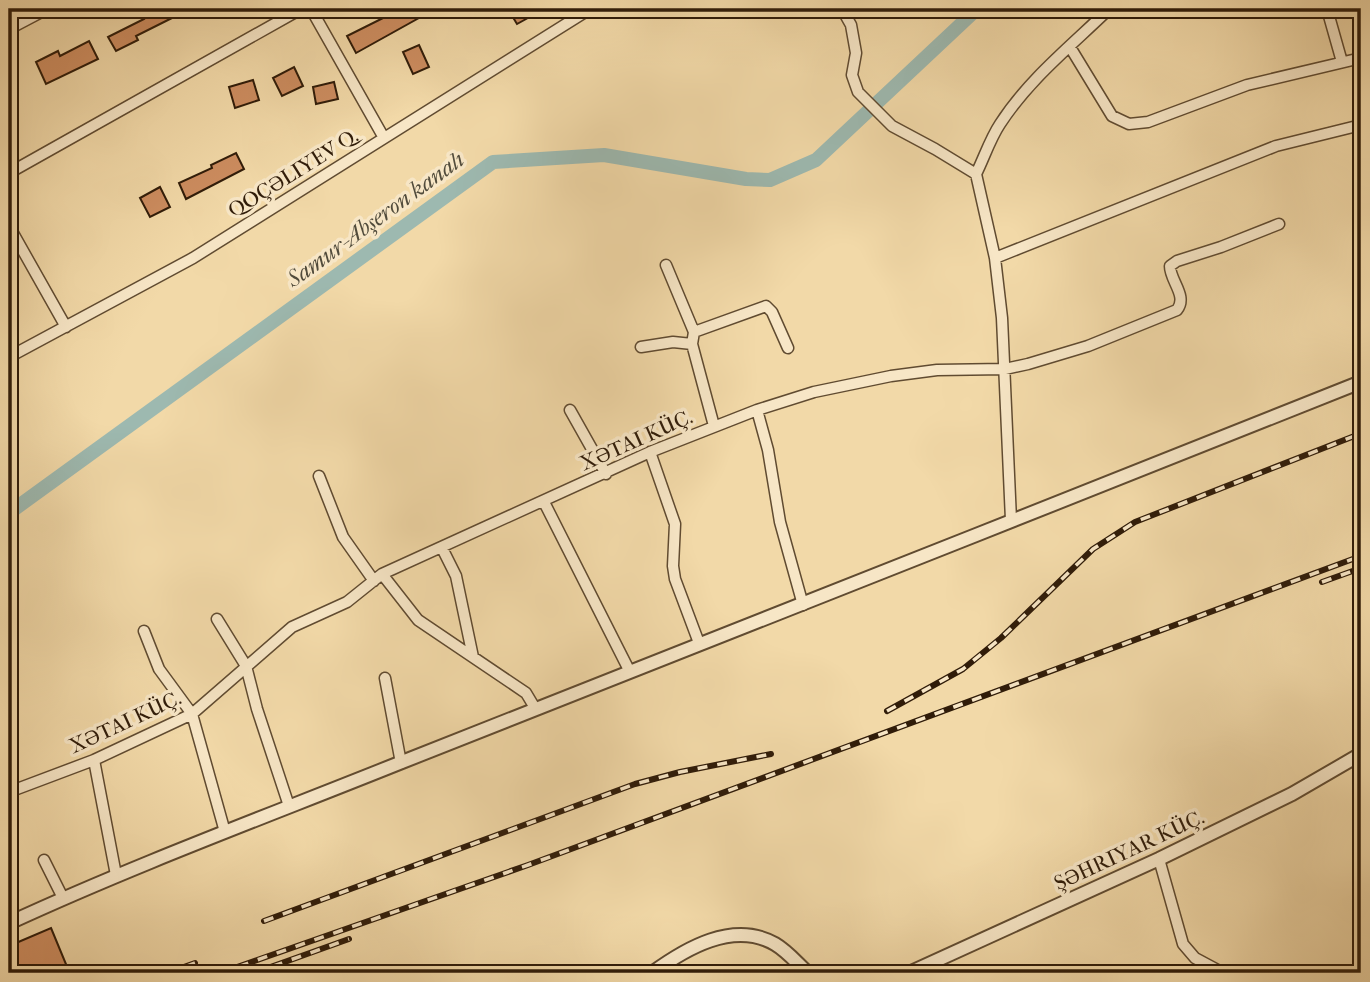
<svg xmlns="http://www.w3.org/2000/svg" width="1370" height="982" font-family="'IM FELL French Canon',serif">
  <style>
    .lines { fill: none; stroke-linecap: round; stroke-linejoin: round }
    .canal { stroke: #9db9b0; stroke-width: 14 }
    .building { fill: #cd8d60; stroke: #301c09; stroke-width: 2 }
    .minor-casing { stroke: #604b31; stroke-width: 13 }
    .tertiary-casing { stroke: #604b31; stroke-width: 16 }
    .minor { stroke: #f7e6c6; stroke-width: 10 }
    .tertiary { stroke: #f7e6c6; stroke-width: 12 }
    .rail-casing { stroke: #301c09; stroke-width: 6 }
    .rail { stroke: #f7e6c6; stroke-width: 3.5; stroke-dasharray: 10; stroke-linecap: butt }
    .labels { text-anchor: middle; stroke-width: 7; stroke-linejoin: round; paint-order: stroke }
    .street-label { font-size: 21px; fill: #301c09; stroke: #f7e6c6 }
    .water-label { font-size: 23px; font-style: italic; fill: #514b3b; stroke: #f7e6c6 }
  </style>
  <rect width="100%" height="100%" fill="#f2d9a8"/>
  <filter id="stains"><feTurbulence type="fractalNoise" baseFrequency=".00286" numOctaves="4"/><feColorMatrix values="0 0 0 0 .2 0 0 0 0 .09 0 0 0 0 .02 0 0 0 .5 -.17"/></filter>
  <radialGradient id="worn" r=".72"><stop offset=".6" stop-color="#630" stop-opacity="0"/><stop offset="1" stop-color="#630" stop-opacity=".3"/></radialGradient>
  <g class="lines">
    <path class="canal" d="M 9,513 L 493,162 L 604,155 L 746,179 L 770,180 L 816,160 L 977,9"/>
  </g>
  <path class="building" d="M 155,9 L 167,9 L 172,18 L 136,36 L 138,40 L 116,51 L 108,37 L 144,19 L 142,15 Z
    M 401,9 L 435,9 L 356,53 L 347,36 Z
    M 508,9 L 544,9 L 517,24 Z
    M 89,41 L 98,59 L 46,84 L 36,62 L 58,51 L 60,56 Z
    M 419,45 L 429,67 L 413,74 L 403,52 Z
    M 294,67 L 303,86 L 282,96 L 273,78 Z
    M 253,80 L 259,100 L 235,108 L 229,87 Z
    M 334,82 L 338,99 L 316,104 L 313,87 Z
    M 236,153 L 244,169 L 186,199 L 179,183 L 212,168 L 211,165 Z
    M 160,187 L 170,207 L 150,217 L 140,198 Z
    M 51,928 L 68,969 L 58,973 L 9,973 L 9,946 Z"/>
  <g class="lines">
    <g class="minor-casing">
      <path id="minor" d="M 311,9 L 384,138
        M 842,9 L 851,25 L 856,53 L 852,75 L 858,92 L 892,126 L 935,149 L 976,174 L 995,258 L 1002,318 L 1011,520
        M 1327,9 L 1342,62
        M 9,29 L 47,9
        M 1070,47 L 1112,116 L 1129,124 L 1148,122 L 1247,85 L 1361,58
        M 9,173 L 301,9
        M 976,174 C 984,158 990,139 1000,124 C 1029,79 1071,46 1109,9
        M 9,226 L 66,327
        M 995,258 L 1276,146 L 1361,125
        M 666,265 L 694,332
        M 641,347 L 673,342 L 692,344
        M 9,357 L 193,258 L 590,9
        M 570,410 L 606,474
        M 757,410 L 768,450 L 780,522 L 803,605
        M 714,426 L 692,344 L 694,332 L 766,306 L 772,312 L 788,348
        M 650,452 L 675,524 L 673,566 L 675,579 L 699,643
        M 319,476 L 343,537 L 374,581
        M 544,502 L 629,670
        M 442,548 L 456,576 L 473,657
        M 382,574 L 418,620 L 526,693 L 535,708
        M 217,619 L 246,666 L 257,709 L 289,806
        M 144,631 L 159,669 L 192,714 L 225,832
        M 385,678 L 401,763
        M 94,760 L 116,875
        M 9,792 L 94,760 L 192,714 L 292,627 L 347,602 L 382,574 L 650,452 L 757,410 L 814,392 L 891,376 L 937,370 L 1005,369 L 1028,364 L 1088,346 L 1177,310 C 1188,296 1170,281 1170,266 L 1177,261 L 1221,247 L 1279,224
        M 1159,859 L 1183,944 L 1195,958 L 1223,973
        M 44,860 L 63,898"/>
    </g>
    <g class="tertiary-casing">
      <path id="tertiary" d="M 9,923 C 137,864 270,815 402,762 C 721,635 1042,510 1361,382
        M 652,973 C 685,949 733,920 775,944 C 787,951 797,963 808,973
        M 909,973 L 1159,859 L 1292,794 L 1361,754"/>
    </g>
    <use href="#minor" class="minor"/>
    <use href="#tertiary" class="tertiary"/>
    <g class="rail-casing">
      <path id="rail" d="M 1322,582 L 1361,568
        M 887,711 L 963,669 L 1001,638 L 1093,549 L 1135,522 L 1357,435
        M 264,921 L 635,784 L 680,772 L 771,754
        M 167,973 L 195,963
        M 220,973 L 528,865 L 1361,556
        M 254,973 L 349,939"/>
    </g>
    <use href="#rail" class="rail"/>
  </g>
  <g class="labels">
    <g class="street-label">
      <text transform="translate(293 173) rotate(-32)" y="7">QOÇƏLIYEV Q.</text>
      <text transform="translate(636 440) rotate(-24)" y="7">XƏTAI KÜÇ.</text>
      <text transform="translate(125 722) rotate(-25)" y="7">XƏTAI KÜÇ.</text>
      <text transform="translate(1129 850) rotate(-25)" y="7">ŞƏHRIYAR KÜÇ.</text>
    </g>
    <g class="water-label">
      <text transform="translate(375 219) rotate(-36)" y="8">Samur-Abşeron kanalı</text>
    </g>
  </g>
  <rect width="1370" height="982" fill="none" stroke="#f2d9a8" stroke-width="35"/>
  <rect x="10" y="10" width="1349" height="961" fill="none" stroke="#301c09" stroke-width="3.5"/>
  <rect x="18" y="18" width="1335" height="947" fill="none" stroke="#301c09" stroke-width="2"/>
  <rect width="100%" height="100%" filter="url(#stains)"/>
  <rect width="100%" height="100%" fill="url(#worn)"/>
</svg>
